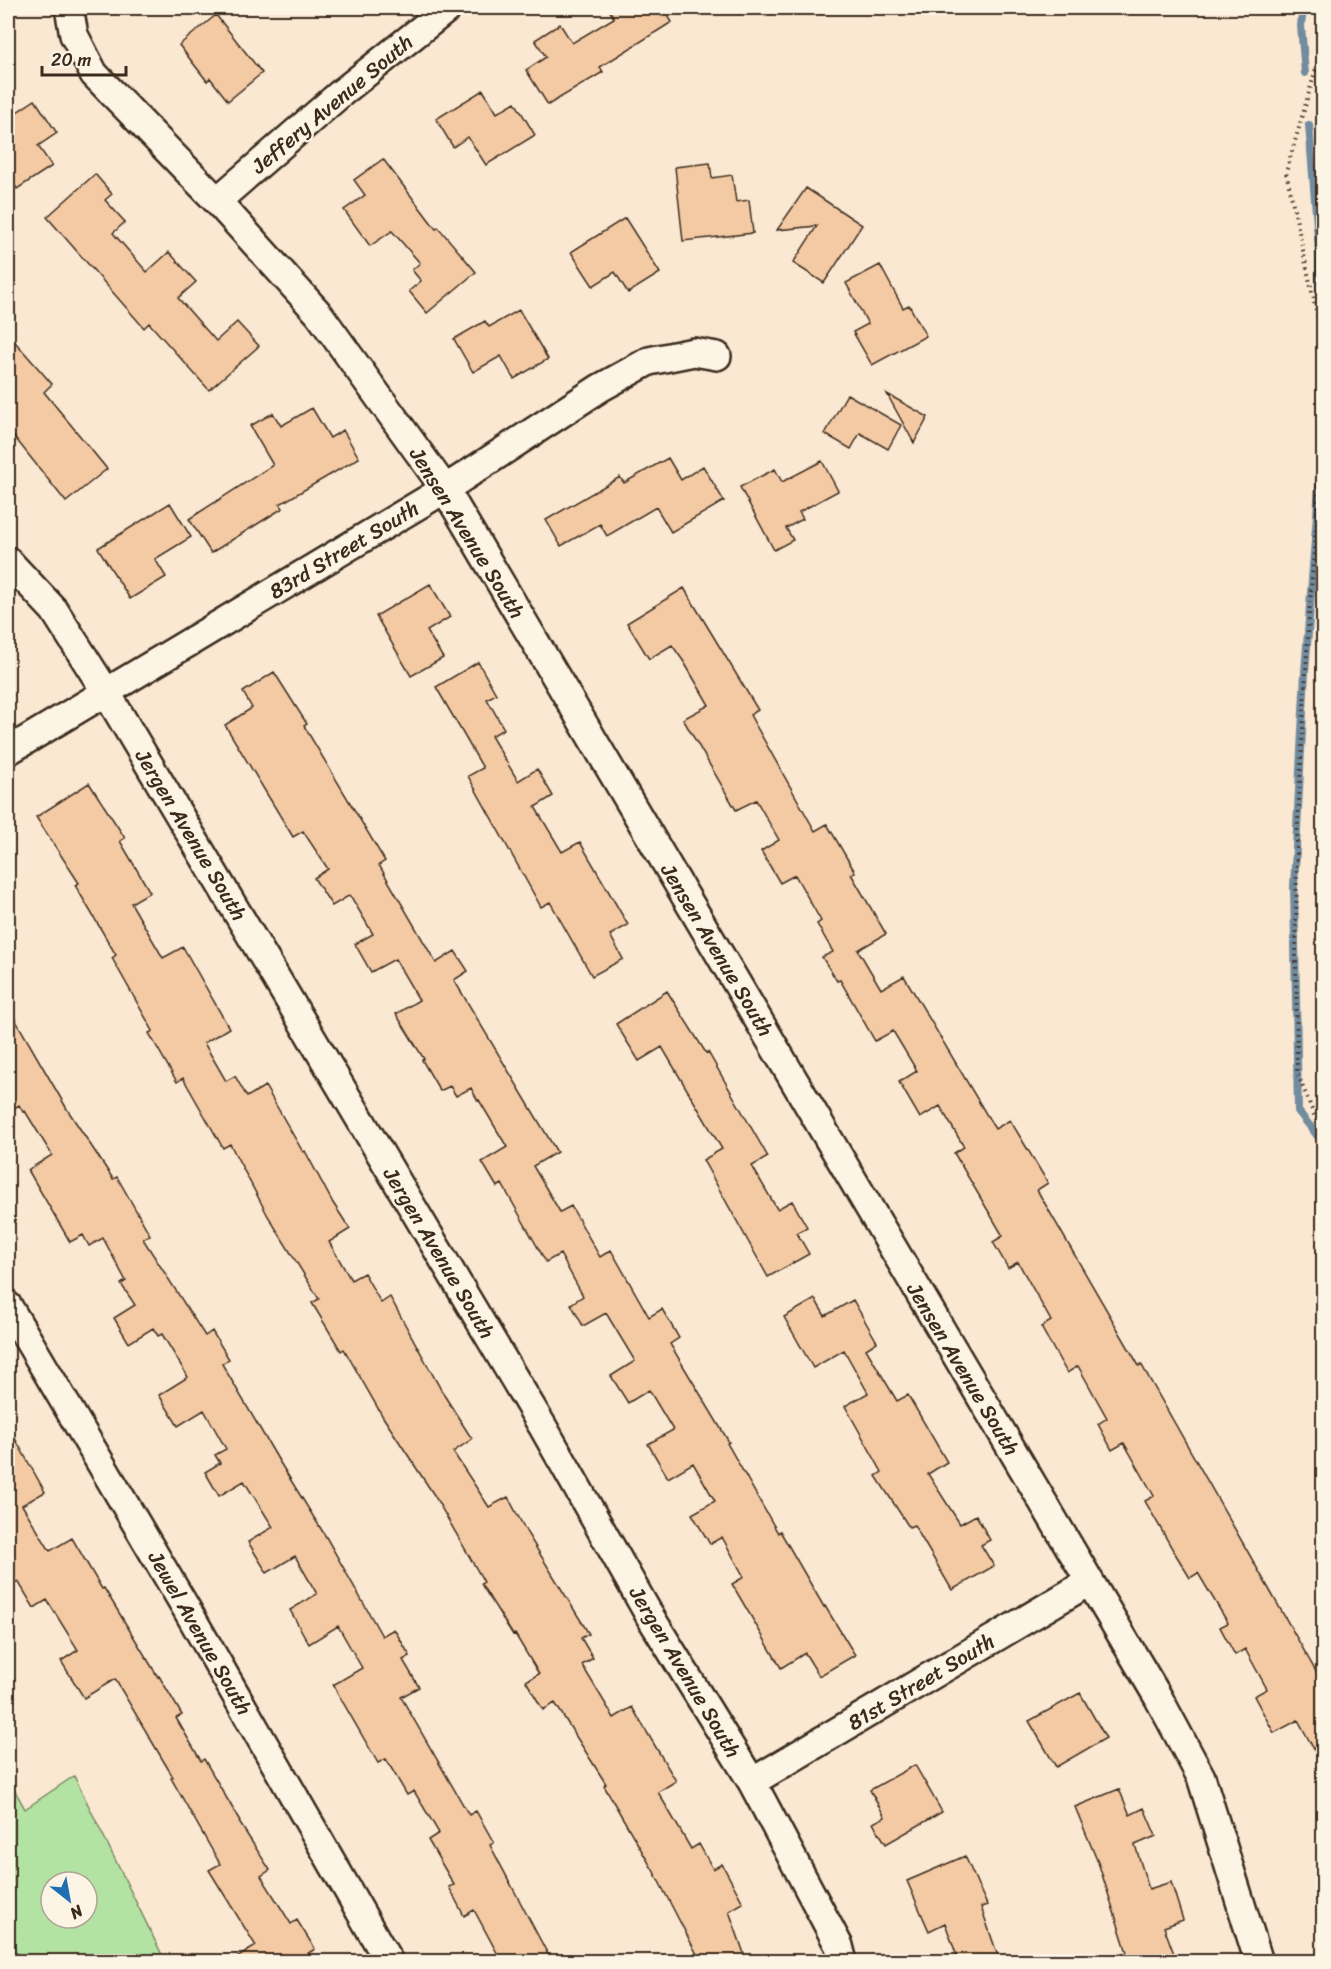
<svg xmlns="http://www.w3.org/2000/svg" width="1331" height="1969" font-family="Sriracha,sans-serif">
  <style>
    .green { fill: #b3e3a3; stroke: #778660; stroke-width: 1.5; fill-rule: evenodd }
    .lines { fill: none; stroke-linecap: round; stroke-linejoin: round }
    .stream { stroke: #728c9f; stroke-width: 8 }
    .building { fill: #f4caa4; stroke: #3b2a1e; stroke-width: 1.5 }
    .minor-casing { stroke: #3b2a1e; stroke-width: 32 }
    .path { stroke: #3b2a1e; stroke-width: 4; stroke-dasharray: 1.5 4.5; stroke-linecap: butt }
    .minor { stroke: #fcf5e5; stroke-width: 27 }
    .labels { text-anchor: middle; stroke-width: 4.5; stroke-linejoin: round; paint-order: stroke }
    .street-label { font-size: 21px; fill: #3b2a1e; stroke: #fcf5e5 }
  </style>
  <rect width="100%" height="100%" fill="#fae8d2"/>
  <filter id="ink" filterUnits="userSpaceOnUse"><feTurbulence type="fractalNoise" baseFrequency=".0167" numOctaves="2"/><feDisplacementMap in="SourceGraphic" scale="12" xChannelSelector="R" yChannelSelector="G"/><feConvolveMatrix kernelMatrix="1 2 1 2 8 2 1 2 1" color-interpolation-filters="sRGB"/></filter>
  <g filter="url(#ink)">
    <path class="green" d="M 74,1776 L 165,1961 L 8,1961 L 8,1778 L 25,1809 ZM 51,1882 L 87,1882 L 87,1918 L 51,1918 Z"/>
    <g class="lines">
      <path class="stream" d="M 1303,8 L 1301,26 L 1305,73
        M 1309,125 L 1319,251 L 1322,448 L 1305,672 L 1294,887 L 1298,1111 L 1324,1144
        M 8,1949 L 22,1962"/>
    </g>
    <path class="building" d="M 608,8 L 663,8 L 672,22 L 600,67 L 603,72 L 548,105 L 526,70 L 546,57 L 535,40 L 560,24 L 572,43 L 614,18 Z
      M 216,15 L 262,73 L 228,101 L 210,78 L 207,81 L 179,45 Z
      M 483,90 L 497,113 L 515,102 L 535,135 L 486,165 L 468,137 L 453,147 L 436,119 Z
      M 35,100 L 57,133 L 38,146 L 52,166 L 17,189 L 8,175 L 8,118 Z
      M 383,159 L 436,229 L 438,227 L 476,272 L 427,313 L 409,291 L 421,281 L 412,270 L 420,263 L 392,231 L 370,246 L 344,210 L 365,195 L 354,180 Z
      M 710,163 L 712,178 L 732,175 L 736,202 L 749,200 L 753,233 L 683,241 L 675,167 Z
      M 95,174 L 112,194 L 105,200 L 125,222 L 113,233 L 147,272 L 169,252 L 196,282 L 178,298 L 216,341 L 237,322 L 259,346 L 209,390 L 149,323 L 144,328 L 47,217 Z
      M 806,188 L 862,225 L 824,283 L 793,263 L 817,226 L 777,230 Z
      M 625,218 L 660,273 L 628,293 L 615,272 L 593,286 L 571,252 Z
      M 880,265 L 903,308 L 909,305 L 926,336 L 872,365 L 853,332 L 868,324 L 846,283 Z
      M 519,310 L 548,359 L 514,379 L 501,356 L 473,372 L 454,339 L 485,321 L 489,327 Z
      M 8,334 L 52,384 L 44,392 L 107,469 L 66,502 L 8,429 Z
      M 847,394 L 901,425 L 888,449 L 860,433 L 851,449 L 825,434 Z
      M 887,394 L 928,417 L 914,443 Z
      M 312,408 L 330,438 L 343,430 L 359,458 L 280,504 L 283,508 L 211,553 L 189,519 L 273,465 L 250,426 L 273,413 L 281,426 Z
      M 668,458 L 681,480 L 703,466 L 724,501 L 671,532 L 656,507 L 607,536 L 600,524 L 561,546 L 546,520 L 620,477 L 624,483 Z
      M 822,461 L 838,491 L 799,512 L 803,519 L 786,528 L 793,540 L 774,550 L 740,487 L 775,469 L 782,482 Z
      M 170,503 L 191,537 L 155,559 L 166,577 L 130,599 L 98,548 Z
      M 430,584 L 450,617 L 427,631 L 443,658 L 411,676 L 376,616 Z
      M 684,588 L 758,710 L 750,715 L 815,831 L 827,824 L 855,872 L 851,874 L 886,934 L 858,950 L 881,989 L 904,976 L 995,1129 L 1010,1120 L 1048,1183 L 1037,1190 L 1139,1366 L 1141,1364 L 1323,1684 L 1323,1766 L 1298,1720 L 1274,1733 L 1254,1696 L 1267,1689 L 1245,1649 L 1235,1655 L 1220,1627 L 1228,1623 L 1198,1573 L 1190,1578 L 1173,1550 L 1145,1501 L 1154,1496 L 1124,1443 L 1112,1450 L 1098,1424 L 1107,1418 L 1078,1366 L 1067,1373 L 1041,1327 L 1051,1321 L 1018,1262 L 1008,1268 L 993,1242 L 1003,1236 L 954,1153 L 964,1147 L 940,1106 L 920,1118 L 899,1082 L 917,1071 L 893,1031 L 875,1041 L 840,980 L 837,981 L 822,957 L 833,952 L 817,924 L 821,921 L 795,875 L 780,883 L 761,851 L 779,840 L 756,800 L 736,810 L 683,719 L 709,705 L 684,662 L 672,645 L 649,659 L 627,623 Z
      M 478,662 L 496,694 L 487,699 L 504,729 L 491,736 L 518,781 L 537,769 L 553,796 L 535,807 L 562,852 L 580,842 L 628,925 L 610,935 L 623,959 L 592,976 L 550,902 L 541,907 L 468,776 L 483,768 L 436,687 Z
      M 274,672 L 307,724 L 304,726 L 385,861 L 379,865 L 436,963 L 455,951 L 468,971 L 454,980 L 557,1152 L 533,1166 L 560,1212 L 571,1206 L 600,1257 L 611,1250 L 649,1317 L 662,1309 L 679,1338 L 670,1344 L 729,1442 L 727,1443 L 778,1533 L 780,1531 L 824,1607 L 825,1606 L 855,1655 L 819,1676 L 805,1653 L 781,1668 L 732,1584 L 744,1577 L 722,1537 L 710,1544 L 692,1514 L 715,1501 L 693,1463 L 668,1478 L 648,1444 L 673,1430 L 649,1390 L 628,1403 L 611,1376 L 635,1361 L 606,1313 L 583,1326 L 571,1304 L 583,1296 L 560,1254 L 546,1262 L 502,1184 L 497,1187 L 482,1162 L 507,1147 L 479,1100 L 478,1101 L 471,1088 L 456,1096 L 450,1086 L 440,1091 L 422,1060 L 424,1059 L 396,1014 L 419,1000 L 395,959 L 371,972 L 355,944 L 373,934 L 350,895 L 332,906 L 314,878 L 328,869 L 303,831 L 293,837 L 225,725 L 252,708 L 243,692 Z
      M 89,783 L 125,838 L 120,841 L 150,892 L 131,903 L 163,958 L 183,947 L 229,1028 L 204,1043 L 226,1081 L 235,1076 L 247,1097 L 265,1086 L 303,1152 L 305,1151 L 333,1203 L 350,1229 L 329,1242 L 351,1280 L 364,1273 L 381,1303 L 390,1297 L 444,1395 L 472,1439 L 453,1452 L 489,1507 L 508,1497 L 527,1533 L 589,1634 L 581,1638 L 593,1658 L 582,1665 L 614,1718 L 632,1707 L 676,1781 L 658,1792 L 691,1849 L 699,1844 L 713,1869 L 722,1864 L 743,1903 L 729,1911 L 747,1962 L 701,1962 L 653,1870 L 604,1786 L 606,1784 L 555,1703 L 543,1710 L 526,1681 L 539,1674 L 515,1634 L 513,1635 L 481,1584 L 484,1582 L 434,1495 L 383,1417 L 344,1349 L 341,1351 L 312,1303 L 319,1299 L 268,1216 L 230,1144 L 223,1148 L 183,1078 L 177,1082 L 149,1033 L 153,1031 L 112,958 L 116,955 L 75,885 L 79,883 L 36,817 Z
      M 667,991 L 706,1053 L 708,1052 L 768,1157 L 752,1166 L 777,1209 L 792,1201 L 807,1227 L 797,1233 L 809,1254 L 768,1277 L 703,1160 L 722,1149 L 662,1047 L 639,1061 L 616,1024 Z
      M 8,1007 L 67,1109 L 113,1179 L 117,1177 L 150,1235 L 143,1239 L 205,1336 L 212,1331 L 229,1359 L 222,1364 L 279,1461 L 326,1537 L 382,1636 L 394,1629 L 410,1656 L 403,1660 L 419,1687 L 401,1697 L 469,1815 L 476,1811 L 494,1843 L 490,1845 L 552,1962 L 502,1962 L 474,1910 L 464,1916 L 449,1887 L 454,1885 L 428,1840 L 439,1833 L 414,1791 L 407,1795 L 386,1759 L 378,1763 L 333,1685 L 362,1668 L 338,1626 L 309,1644 L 290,1610 L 317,1594 L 295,1556 L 267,1573 L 248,1542 L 273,1527 L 244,1481 L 219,1496 L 205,1472 L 220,1463 L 215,1455 L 226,1449 L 204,1410 L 178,1426 L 159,1395 L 188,1377 L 162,1334 L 158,1336 L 153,1328 L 129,1343 L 114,1318 L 135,1305 L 121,1284 L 126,1281 L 103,1238 L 89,1246 L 83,1235 L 70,1242 L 28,1170 L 52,1155 L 25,1111 L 23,1112 L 19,1105 L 8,1112 Z
      M 815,1299 L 825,1316 L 853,1300 L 877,1342 L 866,1349 L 897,1401 L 908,1395 L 947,1462 L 928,1474 L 960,1524 L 976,1515 L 990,1540 L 981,1545 L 994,1566 L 952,1590 L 914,1525 L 909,1527 L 876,1476 L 882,1472 L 845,1406 L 868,1393 L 844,1350 L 813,1368 L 784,1317 Z
      M 8,1426 L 45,1492 L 22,1505 L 50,1551 L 72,1538 L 102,1589 L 104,1588 L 158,1677 L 159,1676 L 182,1715 L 176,1718 L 201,1761 L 204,1759 L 240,1821 L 239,1822 L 270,1870 L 261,1876 L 291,1924 L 297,1920 L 315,1949 L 294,1962 L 230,1962 L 256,1946 L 209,1870 L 220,1864 L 171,1778 L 173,1777 L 115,1679 L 84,1698 L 61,1661 L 78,1650 L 47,1600 L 34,1608 L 18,1581 L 8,1588 Z
      M 1080,1693 L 1106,1738 L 1056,1767 L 1029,1721 Z
      M 915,1765 L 942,1812 L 886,1844 L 873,1823 L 885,1817 L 870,1790 Z
      M 1119,1789 L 1130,1815 L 1144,1808 L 1156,1836 L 1135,1845 L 1149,1889 L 1171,1882 L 1183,1920 L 1164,1927 L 1177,1962 L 1130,1962 L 1099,1865 L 1075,1807 Z
      M 965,1856 L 987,1905 L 981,1907 L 1000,1962 L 959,1962 L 945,1923 L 929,1931 L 907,1881 Z"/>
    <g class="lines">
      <g class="minor-casing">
        <path id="minor" d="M 69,8 L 74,35 L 94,74 L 217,201 L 319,314 L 445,489 L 1158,1697 L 1201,1777 L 1259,1962
          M 217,201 L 340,94 L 448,8
          M 8,561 L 54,610 L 106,692 L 543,1427 L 651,1618 L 752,1782 L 839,1946 L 843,1962
          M 8,751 L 445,489 L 600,388 L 649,361 L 694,352 L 717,356
          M 8,1306 L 186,1608 L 389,1962
          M 752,1782 L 1089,1582"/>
      </g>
      <path class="path" d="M 1324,41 L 1286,172 L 1320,329 L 1322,448 L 1309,616 L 1297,839 L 1296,960 L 1297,1072 L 1324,1140"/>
      <use href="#minor" class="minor"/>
    </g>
  </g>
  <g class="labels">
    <g class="street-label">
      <text transform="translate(332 104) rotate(-40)" y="7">Jeffery Avenue South</text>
      <text transform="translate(467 533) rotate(58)" y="7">Jensen Avenue South</text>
      <text transform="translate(344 550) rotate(-31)" y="7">83rd Street South</text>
      <text transform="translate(191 835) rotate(59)" y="7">Jergen Avenue South</text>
      <text transform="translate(717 950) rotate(59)" y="7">Jensen Avenue South</text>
      <text transform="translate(439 1253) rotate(59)" y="7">Jergen Avenue South</text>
      <text transform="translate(963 1369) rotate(59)" y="7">Jensen Avenue South</text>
      <text transform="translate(200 1633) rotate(60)" y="7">Jewel Avenue South</text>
      <text transform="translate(685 1672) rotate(59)" y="7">Jergen Avenue South</text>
      <text transform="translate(921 1682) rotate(-31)" y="7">81st Street South</text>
    </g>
  </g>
  <rect width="1331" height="1969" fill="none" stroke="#fcf5e5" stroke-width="30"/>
  <rect x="15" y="15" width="1301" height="1939" fill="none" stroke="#3b2a1e" stroke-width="2" filter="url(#ink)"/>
  <g transform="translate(69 1900) rotate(149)"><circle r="28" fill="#fcf5e5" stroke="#afa495" stroke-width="1.5"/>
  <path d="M0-4.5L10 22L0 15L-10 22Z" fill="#1f6fb2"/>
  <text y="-9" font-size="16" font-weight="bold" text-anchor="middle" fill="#3b2a1e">N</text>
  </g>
  <path d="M42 66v9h84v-9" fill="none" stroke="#3b2a1e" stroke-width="3"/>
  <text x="51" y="66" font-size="18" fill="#3b2a1e" stroke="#fcf5e5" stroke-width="4.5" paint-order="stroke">20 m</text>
</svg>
